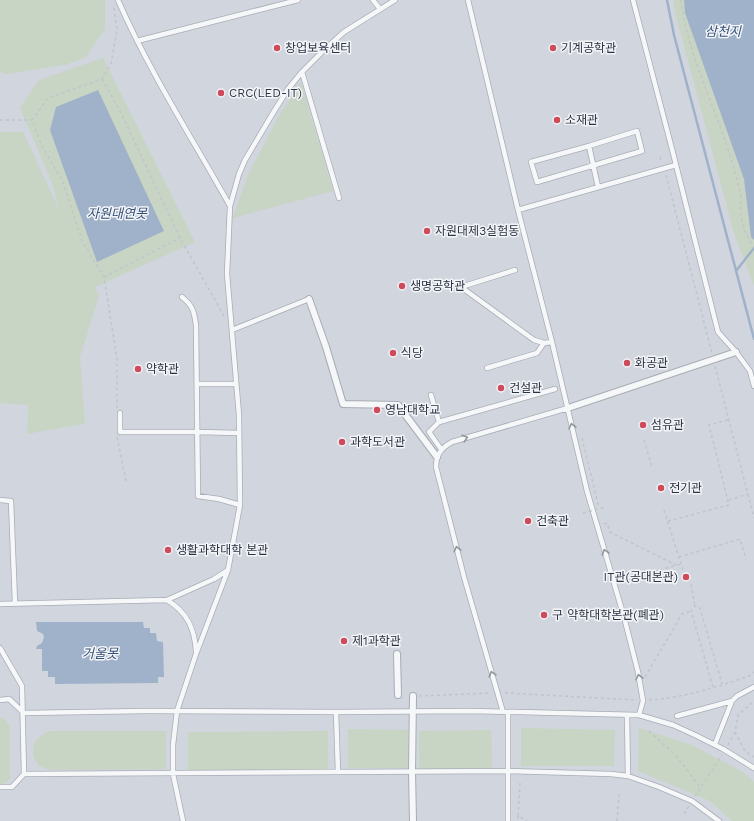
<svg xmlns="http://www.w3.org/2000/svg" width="754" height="821" font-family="'Work Sans','Noto Sans KR',sans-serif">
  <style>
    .built { fill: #d1d5dd }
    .green { fill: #c8d5c4 }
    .water { fill: #9fb2ca }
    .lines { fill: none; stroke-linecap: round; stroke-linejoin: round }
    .stream { stroke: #9fb2ca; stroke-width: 2.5 }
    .service-casing { stroke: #a8adb5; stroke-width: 6 }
    .pedestrian-casing { stroke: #a8adb5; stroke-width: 8 }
    .path { stroke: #c1c4ca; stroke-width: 1.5; stroke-dasharray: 3 3; stroke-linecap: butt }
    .service { stroke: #f6f7f9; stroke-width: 4.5 }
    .pedestrian { stroke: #f6f7f9; stroke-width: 6 }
    .path-bridge { stroke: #c1c4ca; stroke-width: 1.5; stroke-dasharray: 3 3; stroke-linecap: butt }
    .oneway { stroke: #90959e }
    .poi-dot { fill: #cd4b5a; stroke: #f3f5f8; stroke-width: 1.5 }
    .labels { text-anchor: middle; stroke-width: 3; stroke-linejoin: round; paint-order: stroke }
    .poi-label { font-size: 12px; fill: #2b3343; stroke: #f3f5f8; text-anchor: start }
    .water-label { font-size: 13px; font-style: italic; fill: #355077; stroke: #f3f5f8 }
  </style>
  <rect width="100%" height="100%" fill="#e3e6eb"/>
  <path class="built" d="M 0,0 L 754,0 L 754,821 L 0,821 Z"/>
  <path class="green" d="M 0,0 L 105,0 L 105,29 L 86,57 L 65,65 L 6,74 L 0,72 Z
    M 673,0 L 754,0 L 754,286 L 734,233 L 675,12 Z
    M 103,58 L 195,242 L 95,287 L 99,296 L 80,357 L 85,424 L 27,434 L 28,405 L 0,403 L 0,132 L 23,132 L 59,209 L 52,183 L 20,108 L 39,80 Z
    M 301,82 L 333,191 L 233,218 L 247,177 L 277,119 Z
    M 0,717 L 6,720 L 10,728 L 10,778 L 6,783 L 0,785 Z
    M 521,728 L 615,730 L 614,766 L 521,766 Z
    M 639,728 L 692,745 L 743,772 L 754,782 L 754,821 L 732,821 L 710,801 L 638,771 Z
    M 348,729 L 408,730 L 408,768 L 348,768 Z
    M 491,730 L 492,768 L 419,769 L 419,731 Z
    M 51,731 L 166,731 L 166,769 L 51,770 C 47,769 40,767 37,763 C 27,749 37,734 51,731 Z
    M 328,731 L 328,769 L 188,770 L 188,732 Z"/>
  <path class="water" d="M 684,0 L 754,0 L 754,240 L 751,237 L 744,179 L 685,13 Z
    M 98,90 L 164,231 L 97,262 L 50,130 L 56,107 Z
    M 36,622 L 143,622 L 144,628 L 150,628 L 150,633 L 156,633 L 157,641 L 163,642 L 164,677 L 158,677 L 158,683 L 55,684 L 55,677 L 48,677 L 48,671 L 42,671 L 42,649 L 36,649 L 37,646 L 42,643 L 44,637 L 43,634 L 37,631 Z"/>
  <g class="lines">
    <path class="stream" d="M 667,0 L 674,35 L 754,339
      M 736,271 L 754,248"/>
    <g class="service-casing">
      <path id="service" d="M 118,0 C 149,71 192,138 230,206
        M 373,0 L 380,9
        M 468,0 L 518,210 L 552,342 L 587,491 L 624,617 L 638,672 L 643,701 L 639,715
        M 633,0 L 672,149 L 718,332 L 736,352 L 750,371 L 754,386
        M 137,41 L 298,0
        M 302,72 L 339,198
        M 589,146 L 637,131 L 642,151 L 537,182 L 531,162 L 589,146 L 598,187
        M 518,210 L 676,165
        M 515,270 L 461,287 L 534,340 L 544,343 L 552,342
        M 182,297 C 193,306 194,311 196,325 L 198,496 L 219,499 L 240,505
        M 232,330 L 309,299
        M 487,368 L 537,353 L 544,343
        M 197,384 L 236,384
        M 431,395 L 439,422
        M 120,413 L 120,432 L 198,432 L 239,433
        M 441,449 L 429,432 L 439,422 L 555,389
        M 0,500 L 11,501 L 15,603
        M 167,600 L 214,579 L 228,570
        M 0,604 L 167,600 C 187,612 195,629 196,652
        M 0,648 L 22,686 L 24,774
        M 0,700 L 9,699 L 24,713 L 146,711 L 336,712 L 472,711 L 639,715 L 673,725 L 695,735 L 723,749 L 754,768
        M 336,712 L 338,772
        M 503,712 L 464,577 L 436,467 C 436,455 441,448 452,442 L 568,408
        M 508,712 L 508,821
        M 627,715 L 628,776
        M 677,716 L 732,701
        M 715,744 L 732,701 L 737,696 L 754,687
        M 0,787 L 12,787 L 24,774 L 508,771 L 611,774 L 628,776 L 659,787 L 692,801 L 719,821
        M 183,821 L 173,774 L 173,745 L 177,711 L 196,654 L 228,570 L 240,505 L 239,415 L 227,274 L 230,206 L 239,174 L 245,160 L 273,113 L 288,89 L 302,72 L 323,51 L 344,32 L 395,0"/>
    </g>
    <g class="pedestrian-casing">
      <path id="pedestrian" d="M 309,299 L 326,347 L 343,404 L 398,405 L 437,457
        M 568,408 L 736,352
        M 397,654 L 398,695
        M 413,696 L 412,772 L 413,821"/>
    </g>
    <path class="path" d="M 681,0 C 685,37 700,73 713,108 C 724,135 733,163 740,192 C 742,200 740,208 741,216 C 743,227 747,238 754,247
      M 114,8 L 117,30 L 111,64 L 102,79 L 48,98 L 32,120 L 42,146 L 63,182 L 82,241 L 104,277 L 117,359 L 117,408
      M 102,79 L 121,113 L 180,238 L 224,316
      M 0,120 L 32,120
      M 660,157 L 662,163
      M 666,175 L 712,353
      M 104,277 L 180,238
      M 715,366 L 754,518
      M 117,437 L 126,481
      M 582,438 L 599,508
      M 644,440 L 652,467
      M 729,500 L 748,494
      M 664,510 L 683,570
      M 668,521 L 729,505 L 709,425 L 728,420
      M 604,524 L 607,523 L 610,532 L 676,565
      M 679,557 L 740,539 L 746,559
      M 619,581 L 681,564
      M 691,584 L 695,606
      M 645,677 L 682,614 L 691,611
      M 713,687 L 691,611 L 695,606 L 700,608 L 722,684
      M 505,693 L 637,700
      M 419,696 L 491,693
      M 649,700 C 683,698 717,687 749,676 L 754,672
      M 649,731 L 677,757 L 700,787
      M 735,732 L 745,751 L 754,757
      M 728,745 L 735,732 L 738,715 L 754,701
      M 520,783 L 518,816 L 527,821
      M 695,796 L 722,755
      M 684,814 L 689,806
      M 518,816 L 518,821
      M 617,821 L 619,792"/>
    <use href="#service" class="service"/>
    <use href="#pedestrian" class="pedestrian"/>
    <path class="path-bridge" d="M 583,513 L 606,507"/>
  </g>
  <defs><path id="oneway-chevron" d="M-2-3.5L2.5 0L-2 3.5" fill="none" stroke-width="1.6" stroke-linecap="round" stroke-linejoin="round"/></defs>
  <g class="oneway">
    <use href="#oneway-chevron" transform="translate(572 426) rotate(-103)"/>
    <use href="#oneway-chevron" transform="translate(465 438) rotate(-17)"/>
    <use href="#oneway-chevron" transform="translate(457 549) rotate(-104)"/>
    <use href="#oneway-chevron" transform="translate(605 552) rotate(-107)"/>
    <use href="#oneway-chevron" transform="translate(492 674) rotate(-106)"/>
    <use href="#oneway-chevron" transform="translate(639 677) rotate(-103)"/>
  </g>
  <g class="poi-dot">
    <circle cx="277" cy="48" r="4"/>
    <circle cx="553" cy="48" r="4"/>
    <circle cx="221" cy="93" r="4"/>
    <circle cx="557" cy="120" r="4"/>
    <circle cx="427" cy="231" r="4"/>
    <circle cx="402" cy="286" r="4"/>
    <circle cx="393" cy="353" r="4"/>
    <circle cx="627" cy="363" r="4"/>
    <circle cx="138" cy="369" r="4"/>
    <circle cx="501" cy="388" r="4"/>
    <circle cx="377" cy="410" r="4"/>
    <circle cx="643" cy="425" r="4"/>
    <circle cx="342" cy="442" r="4"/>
    <circle cx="661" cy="488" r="4"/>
    <circle cx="528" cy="521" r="4"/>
    <circle cx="168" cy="550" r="4"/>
    <circle cx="686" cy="577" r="4"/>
    <circle cx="544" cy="615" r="4"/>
    <circle cx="344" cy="641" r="4"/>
  </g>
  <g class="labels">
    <g class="poi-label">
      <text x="285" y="52">창업보육센터</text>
      <text x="561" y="52">기계공학관</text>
      <text x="229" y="97">CRC(LED-IT)</text>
      <text x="565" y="124">소재관</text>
      <text x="435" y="235">자원대제3실험동</text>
      <text x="410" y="290">생명공학관</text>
      <text x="401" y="357">식당</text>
      <text x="635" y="367">화공관</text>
      <text x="146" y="373">약학관</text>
      <text x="509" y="392">건설관</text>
      <text x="385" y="414">영남대학교</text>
      <text x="651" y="429">섬유관</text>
      <text x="350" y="446">과학도서관</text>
      <text x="669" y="492">전기관</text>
      <text x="536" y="525">건축관</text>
      <text x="176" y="554">생활과학대학 본관</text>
      <text x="678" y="581" text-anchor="end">IT관(공대본관)</text>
      <text x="552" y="619">구 약학대학본관(폐관)</text>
      <text x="352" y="645">제1과학관</text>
    </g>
    <g class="water-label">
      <text x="723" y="36">삼천지</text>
      <text x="117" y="218">자원대연못</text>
      <text x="100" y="658">거울못</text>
    </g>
  </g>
</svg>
